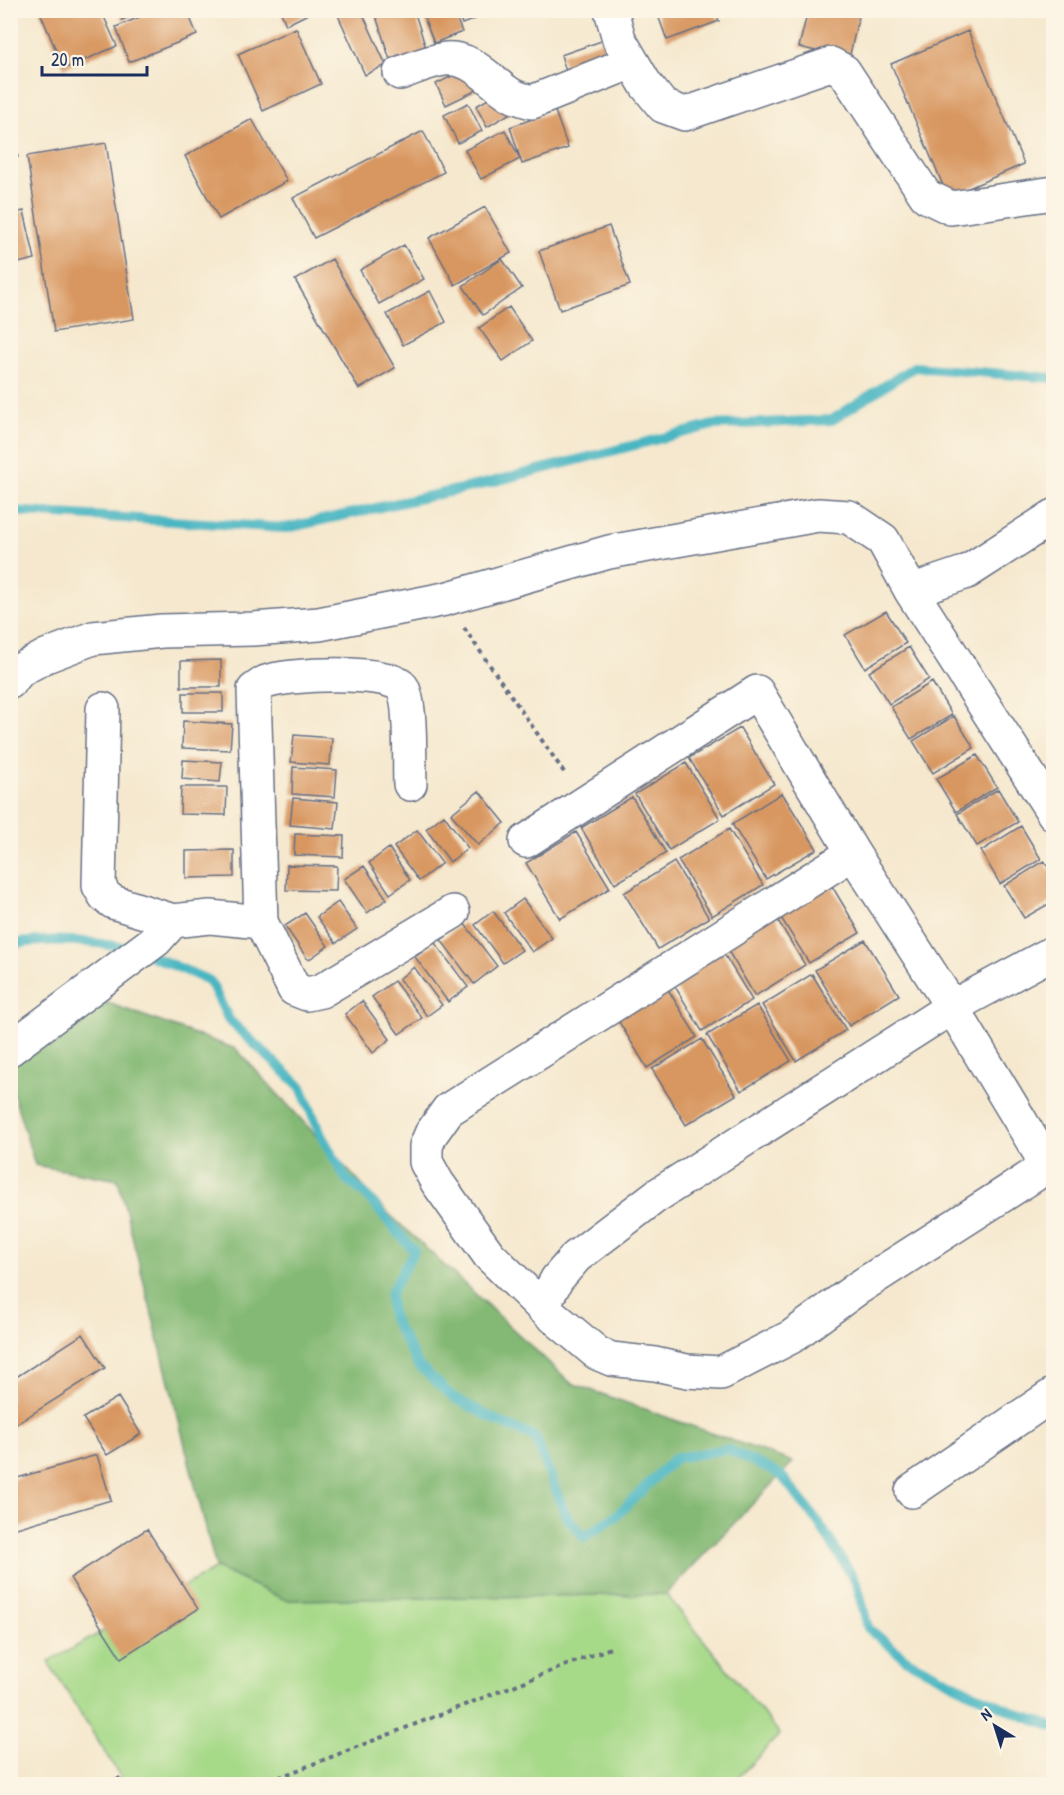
<svg xmlns="http://www.w3.org/2000/svg" width="1064" height="1795" font-family="'Patrick Hand',sans-serif">
  <style>
    .green { fill: #a6d988; stroke: #608473; stroke-width: 1.5 }
    .forest { fill: #84b974; stroke: #507469; stroke-width: 1.5 }
    .lines { fill: none; stroke-linecap: round; stroke-linejoin: round }
    .stream { stroke: #48b6c2; stroke-width: 10 }
    .building { fill: #d89760 }
    .minor-casing { stroke: #677085; stroke-width: 36 }
    .path { stroke: #677085; stroke-width: 4; stroke-dasharray: 4.5 4.5; stroke-linecap: butt }
    .minor { stroke: #fff; stroke-width: 33 }
  </style>
  <rect width="100%" height="100%" fill="#fcf5e5"/>
  <filter id="ink" filterUnits="userSpaceOnUse"><feTurbulence type="fractalNoise" baseFrequency=".0167" numOctaves="2"/><feDisplacementMap in="SourceGraphic" scale="12" xChannelSelector="R" yChannelSelector="G"/><feConvolveMatrix kernelMatrix="1 2 1 2 8 2 1 2 1" color-interpolation-filters="sRGB"/></filter>
  <filter id="wash" filterUnits="userSpaceOnUse"><feTurbulence type="fractalNoise" baseFrequency=".008" numOctaves="4" result="noise"/><feDisplacementMap in="SourceGraphic" scale="24" xChannelSelector="R" yChannelSelector="G"/><feGaussianBlur stdDeviation="1.35" result="paint"/><feColorMatrix in="noise" values="0 0 0 0 0 0 0 0 0 0 0 0 0 0 0 0 0 1.4 0 .05"/><feComposite in="paint" operator="in"/></filter>
  <g filter="url(#wash)">
    <rect width="100%" height="100%" fill="#f5e8ce"/>
    <path class="green" d="M 216,1568 L 286,1600 L 666,1594 L 780,1734 L 732,1784 L 125,1784 L 48,1662 Z"/>
    <path class="forest" d="M 86,995 L 236,1049 L 387,1212 L 571,1383 L 793,1462 L 666,1594 L 286,1600 L 216,1568 L 118,1180 L 35,1165 L 11,1086 L 10,1032 Z"/>
    <g class="lines">
      <path class="stream" d="M 10,511 L 286,528 L 484,484 L 713,425 L 832,420 L 914,367 L 1054,378
        M 10,944 C 56,938 87,940 132,949
        M 147,954 L 210,981 L 229,1020 L 301,1087 L 321,1135 L 346,1179 L 365,1194 L 414,1251 L 390,1294 L 392,1317 L 418,1365 L 453,1397 L 499,1422 L 535,1437 L 566,1516 L 584,1537 L 616,1516 L 675,1458 L 727,1449 L 781,1475 L 819,1523 L 857,1584 L 868,1628 L 907,1660 L 972,1693 L 1023,1716 L 1054,1727"/>
    </g>
    <g id="blocks">
      <path class="building" d="M 10,10 L 27,10 L 27,11 L 10,16 Z
        M 39,10 L 101,10 L 117,46 L 64,69 Z
        M 119,10 L 145,10 L 145,11 L 122,20 Z
        M 156,10 L 187,10 L 197,35 L 129,62 L 116,27 Z
        M 280,10 L 316,10 L 286,25 Z
        M 341,10 L 361,10 L 386,65 L 365,75 L 337,13 Z
        M 374,10 L 414,10 L 428,55 L 392,66 Z
        M 421,10 L 453,10 L 462,32 L 434,43 Z
        M 457,10 L 496,10 L 496,11 L 462,24 Z
        M 656,10 L 715,10 L 719,21 L 667,40 Z
        M 808,10 L 860,10 L 849,59 L 799,47 Z
        M 296,28 L 321,84 L 263,111 L 238,54 Z
        M 968,31 L 1024,164 L 948,197 L 891,64 Z
        M 613,37 L 621,63 L 569,81 L 561,55 Z
        M 470,67 L 481,88 L 446,105 L 436,84 Z
        M 504,90 L 516,110 L 487,127 L 476,106 Z
        M 468,103 L 482,131 L 458,143 L 444,115 Z
        M 555,111 L 568,148 L 522,164 L 510,127 Z
        M 252,119 L 287,181 L 219,219 L 185,156 Z
        M 505,130 L 520,159 L 481,179 L 465,150 Z
        M 423,131 L 444,172 L 314,238 L 293,198 Z
        M 10,135 L 18,157 L 10,159 Z
        M 106,143 L 134,319 L 54,332 L 27,156 Z
        M 485,207 L 511,253 L 455,285 L 429,238 Z
        M 24,211 L 35,259 L 10,265 L 10,214 Z
        M 609,226 L 630,285 L 560,310 L 539,251 Z
        M 404,245 L 424,279 L 379,304 L 360,270 Z
        M 332,259 L 395,368 L 359,389 L 295,280 Z
        M 502,259 L 522,288 L 483,315 L 463,286 Z
        M 430,291 L 446,322 L 403,345 L 387,314 Z
        M 509,307 L 532,341 L 503,361 L 479,328 Z
        M 886,611 L 906,643 L 865,668 L 845,635 Z
        M 909,647 L 929,679 L 889,704 L 869,672 Z
        M 221,660 L 221,687 L 181,687 L 181,661 Z
        M 932,682 L 952,715 L 911,739 L 891,707 Z
        M 183,693 L 223,693 L 223,712 L 183,712 Z
        M 954,716 L 974,748 L 933,773 L 913,741 Z
        M 183,721 L 232,724 L 230,750 L 182,748 Z
        M 740,728 L 774,784 L 724,815 L 689,758 Z
        M 294,735 L 332,738 L 330,765 L 291,762 Z
        M 977,755 L 997,787 L 956,812 L 936,779 Z
        M 183,760 L 222,762 L 220,782 L 182,779 Z
        M 686,763 L 720,819 L 669,850 L 635,794 Z
        M 293,767 L 337,770 L 335,797 L 292,794 Z
        M 181,787 L 227,787 L 226,815 L 180,814 Z
        M 998,789 L 1018,822 L 977,846 L 957,814 Z
        M 479,791 L 505,823 L 478,845 L 451,814 Z
        M 782,793 L 817,849 L 766,879 L 732,824 Z
        M 632,797 L 666,853 L 615,884 L 581,828 Z
        M 293,798 L 338,802 L 335,829 L 290,825 Z
        M 444,815 L 468,848 L 450,862 L 426,829 Z
        M 1021,826 L 1041,859 L 1000,884 L 981,851 Z
        M 729,829 L 763,885 L 712,916 L 678,860 Z
        M 417,830 L 442,863 L 419,881 L 394,847 Z
        M 576,832 L 610,888 L 560,919 L 526,863 Z
        M 295,834 L 344,836 L 343,857 L 294,855 Z
        M 389,848 L 410,880 L 390,894 L 369,863 Z
        M 234,850 L 234,877 L 186,878 L 186,851 Z
        M 1044,861 L 1054,876 L 1054,901 L 1024,918 L 1004,886 Z
        M 674,862 L 709,918 L 658,949 L 624,893 Z
        M 287,865 L 337,866 L 336,891 L 286,890 Z
        M 364,866 L 387,899 L 367,913 L 344,879 Z
        M 826,876 L 860,933 L 809,963 L 775,908 Z
        M 523,899 L 552,938 L 532,952 L 504,913 Z
        M 338,902 L 357,929 L 336,943 L 317,917 Z
        M 771,909 L 805,965 L 755,996 L 721,939 Z
        M 493,911 L 522,950 L 503,963 L 475,925 Z
        M 305,913 L 328,946 L 308,960 L 285,926 Z
        M 464,923 L 497,966 L 474,984 L 441,940 Z
        M 865,940 L 899,995 L 849,1026 L 815,970 Z
        M 435,943 L 468,987 L 448,1002 L 415,957 Z
        M 718,944 L 752,1000 L 702,1031 L 668,975 Z
        M 414,967 L 442,1005 L 427,1016 L 399,979 Z
        M 812,974 L 846,1030 L 796,1061 L 762,1005 Z
        M 394,981 L 422,1018 L 399,1034 L 372,997 Z
        M 663,981 L 697,1037 L 647,1068 L 613,1012 Z
        M 362,1001 L 390,1039 L 373,1053 L 345,1014 Z
        M 757,1005 L 791,1061 L 741,1091 L 707,1035 Z
        M 702,1039 L 736,1095 L 686,1125 L 652,1069 Z
        M 83,1334 L 105,1368 L 10,1428 L 10,1381 Z
        M 118,1397 L 141,1434 L 107,1455 L 83,1418 Z
        M 97,1455 L 111,1500 L 10,1530 L 10,1480 Z
        M 147,1529 L 198,1609 L 121,1658 L 70,1578 Z
        M 119,1777 L 124,1784 L 110,1784 Z"/>
    </g>
  </g>
  <g filter="url(#ink)">
    <use href="#blocks" fill-opacity="0" stroke="#677085" stroke-width="1.5"/>
    <g class="lines">
      <g class="minor-casing">
        <path id="minor" d="M 611,10 L 619,39 L 646,85 L 663,106 L 685,114 L 831,64 L 844,71 L 926,196 L 951,208 L 1054,193
          M 400,73 C 414,68 429,61 445,59 C 472,56 489,81 510,94 C 516,98 524,100 532,102 L 632,62
          M 911,591 L 967,572 L 1054,516
          M 10,682 L 20,670 L 46,656 L 93,638 L 162,631 L 253,629 L 319,624 L 445,599 L 609,552 L 818,515 L 849,517 L 883,540 L 911,591 L 1054,814
          M 103,709 L 99,886 L 105,896 L 113,902 L 173,921
          M 410,784 C 409,763 412,702 402,687 C 388,669 286,674 266,682 C 262,684 258,687 254,690 L 261,922 L 294,989 L 307,994 L 321,991 L 453,912
          M 526,841 L 757,692 L 853,853 L 952,1007 L 1044,1160
          M 10,1049 L 156,940 L 173,921 L 210,917 L 261,922
          M 1044,1160 L 1041,1169 L 1034,1175 L 858,1288 L 791,1337 L 721,1373 L 687,1371 L 655,1364 L 611,1359 L 597,1353 L 542,1307 L 557,1279 L 576,1257 L 656,1196 L 952,1007 L 1054,952
          M 542,1307 L 489,1255 L 437,1182 L 426,1162 L 426,1146 L 431,1134 L 448,1110 L 853,853
          M 912,1491 L 1054,1394"/>
      </g>
      <path class="path" d="M 464,628 L 566,775
        M 262,1784 L 613,1647"/>
      <use href="#minor" class="minor"/>
    </g>
  </g>
  <rect width="1064" height="1795" fill="none" stroke="#fcf5e5" stroke-width="36"/>
  <g transform="translate(995 1726) rotate(322)" stroke="#fcf5e5" stroke-width="4.5" paint-order="stroke">
  <path d="M0-4.5L10 22L0 15L-10 22Z" fill="#1b2f5e"/>
  <text y="-9" font-size="16" font-weight="bold" text-anchor="middle" fill="#1b2f5e">N</text>
  </g>
  <path d="M42 66v9h105v-9" fill="none" stroke="#1b2f5e" stroke-width="3"/>
  <text x="51" y="66" font-size="18" fill="#1b2f5e" stroke="#fcf5e5" stroke-width="4.5" paint-order="stroke">20 m</text>
</svg>
